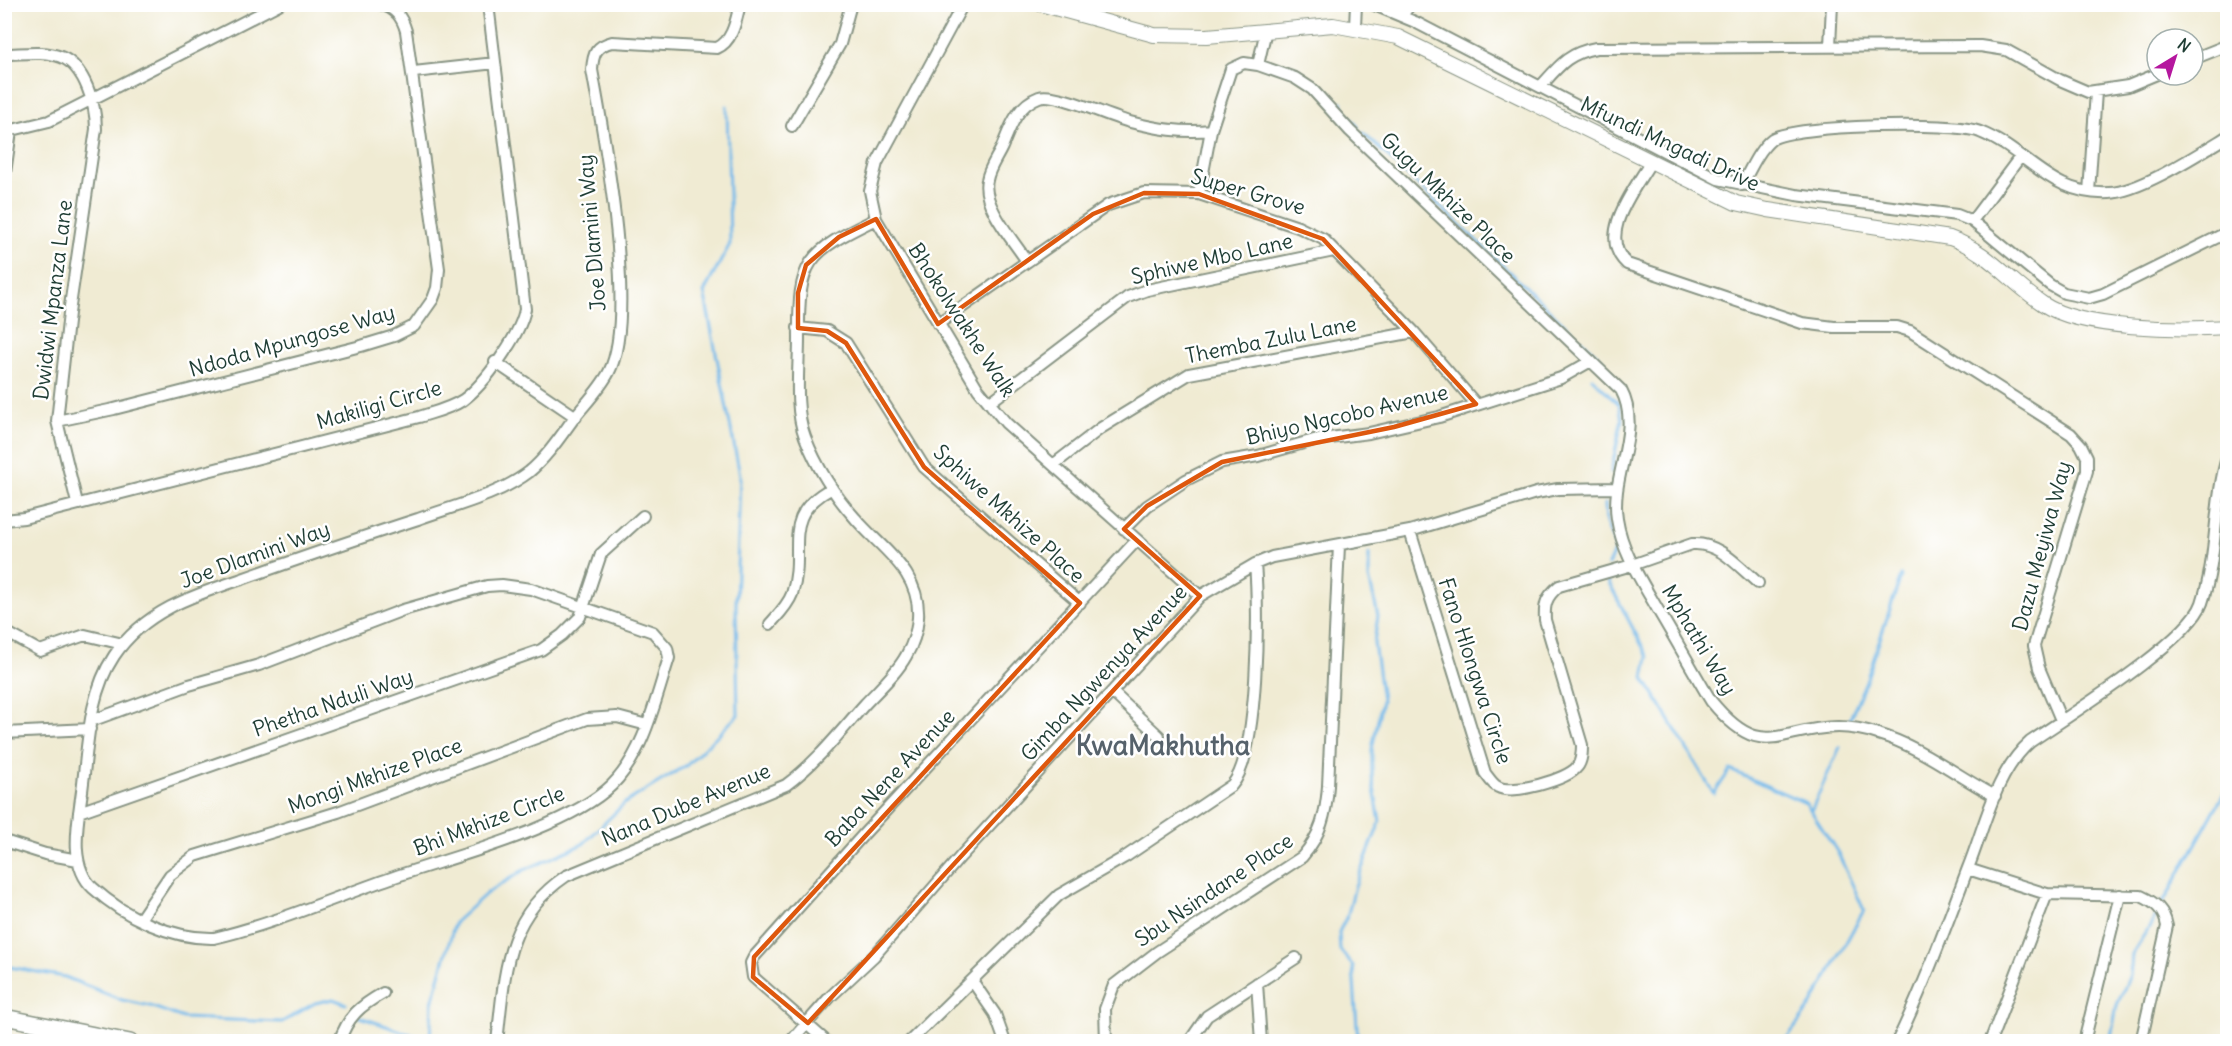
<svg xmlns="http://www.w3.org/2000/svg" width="2232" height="1046" font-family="Delius,sans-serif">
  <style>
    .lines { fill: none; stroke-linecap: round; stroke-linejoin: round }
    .stream { stroke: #73b9ea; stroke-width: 3 }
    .minor-casing { stroke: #889484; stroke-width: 14 }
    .tertiary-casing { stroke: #889484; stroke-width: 16 }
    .secondary-casing { stroke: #889484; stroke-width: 18 }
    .minor { stroke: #fff; stroke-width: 10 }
    .tertiary { stroke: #fff; stroke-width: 14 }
    .secondary { stroke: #fff; stroke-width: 15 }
    .marked { fill: none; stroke: #de580e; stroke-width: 4.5; stroke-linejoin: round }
    .labels { text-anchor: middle; stroke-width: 5; stroke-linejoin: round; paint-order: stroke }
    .street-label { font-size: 21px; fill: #1f3d34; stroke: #fff }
    .district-label { font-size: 27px; font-weight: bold; fill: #56626b; stroke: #fff }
  </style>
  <rect width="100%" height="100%" fill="#fff"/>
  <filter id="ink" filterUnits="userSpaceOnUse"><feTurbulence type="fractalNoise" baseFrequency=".0167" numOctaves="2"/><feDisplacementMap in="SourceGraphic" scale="12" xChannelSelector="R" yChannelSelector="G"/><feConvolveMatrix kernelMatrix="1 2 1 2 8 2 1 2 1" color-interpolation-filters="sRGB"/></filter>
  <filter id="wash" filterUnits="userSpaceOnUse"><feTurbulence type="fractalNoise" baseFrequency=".008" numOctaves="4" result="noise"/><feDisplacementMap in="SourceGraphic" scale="24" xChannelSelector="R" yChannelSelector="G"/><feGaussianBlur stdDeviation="1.35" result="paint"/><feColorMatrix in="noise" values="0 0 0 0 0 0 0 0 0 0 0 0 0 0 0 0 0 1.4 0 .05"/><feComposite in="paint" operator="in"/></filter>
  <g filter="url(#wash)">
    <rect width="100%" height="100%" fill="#f0ebd3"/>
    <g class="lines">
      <path class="stream" d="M 1342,102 L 1343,110 L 1358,127
        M 1363,133 L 1602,360
        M 1592,378 L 1619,404 L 1622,419 L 1611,472
        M 1605,504 L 1606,523 L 1616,548 L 1608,565
        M 1608,581 L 1648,657 L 1644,678 L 1714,794 L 1730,770 L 1806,803 L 1838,853 L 1864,910 L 1811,1006 L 1784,1042
        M 1849,721 L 1866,681 L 1901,576
        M 1811,811 L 1840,747
        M 2163,903 L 2228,786
        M 4,966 L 65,977 L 122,1000 L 150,1006 L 183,1018 L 282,1022 L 315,1003 L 333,999 L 346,1004
        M 357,1016 L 430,1041
        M 430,1042 L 432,1003 L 455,922 L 487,893 L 522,871 L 583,844 L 625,803 L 687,765 L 738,715 L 736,606 L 740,475 L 704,292 L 730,244 L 727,106
        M 1358,1042 L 1353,966 L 1340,950 L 1339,932 L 1348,914 L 1355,886 L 1380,822 L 1372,777 L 1372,749 L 1382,700 L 1374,643 L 1378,616 L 1369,578 L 1369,554
        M 2110,1042 L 2117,1005 L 2130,975 L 2132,954 L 2156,916"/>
    </g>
  </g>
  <g filter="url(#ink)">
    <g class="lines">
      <g class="minor-casing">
        <path id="minor" d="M 963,4 L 877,163 L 870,191 L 876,219 L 978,389 L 1006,423 L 1200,596
          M 1372,4 L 1415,22 L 1718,179 L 1796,195 L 1957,215 L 1972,221 L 2050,285 L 2064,293 L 2089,298 L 2103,294 L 2228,232
          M 1401,16 L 1411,4
          M 1355,27 L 1356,4
          M 1830,46 L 1832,4
          M 4,54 C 22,54 44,50 61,57 C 85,66 96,106 96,129 L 69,313 L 57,421 L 77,503
          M 2193,59 L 2228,45
          M 1258,65 L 1266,30
          M 414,72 L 495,63
          M 1541,86 C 1559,66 1568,53 1596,48 L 1980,46 L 2006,50 L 2060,80 L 2088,92 L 2128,86 L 2157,74
          M 792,126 L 840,44 L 851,4
          M 4,132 L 49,121 L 279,4
          M 1650,163 C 1634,190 1596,236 1627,264 L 1802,323 L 1834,327 L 1897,327 L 1910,331 L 2071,434 L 2081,445 L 2087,457 L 2087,471 L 2034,646 L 2039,668 L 2061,720
          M 4,180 L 11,131
          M 1742,185 C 1750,170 1759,149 1772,139 C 1793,125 1955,121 1980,132 C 2028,151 2050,196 2109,193 C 2140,192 2200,153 2228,136
          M 2089,192 L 2096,92
          M 1199,194 L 1211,130 L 1231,69 L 1244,63 L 1258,65 L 1295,78 L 1312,89 L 1350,131 L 1621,390 C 1643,431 1610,475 1617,519 C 1622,552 1642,582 1658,610 C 1676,640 1693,671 1711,701 C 1762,763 1777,728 1838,727 C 1851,727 1866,730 1878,734 C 1920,746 1957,776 1995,796
          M 1972,221 L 2020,157
          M 1026,260 C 1013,240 981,204 987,180 C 989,168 997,158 1002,147 C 1010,128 1017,105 1039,97 C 1055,91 1109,117 1130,122 C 1158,129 1182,133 1211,130
          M 938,324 L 1108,205 L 1144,193 L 1199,194 L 1298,227 L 1323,239 L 1414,332 L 1476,404
          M 798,328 L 827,331 L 846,343 L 924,467 L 1080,603
          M 495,362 L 576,417
          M 989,403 L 1128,297 L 1147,290 L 1334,251
          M 57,421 L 114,409 L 361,346 L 394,336 L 414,326 L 433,299 L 437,288 L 439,269 L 406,31 C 402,17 396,9 381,4
          M 1053,465 L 1101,428 L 1189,374 L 1414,332
          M 4,520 L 24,518 L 419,417 C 434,412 449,409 463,400 C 484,385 521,334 525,309 L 488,4
          M 1124,529 L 1147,506 L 1186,480 L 1222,462 L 1258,456 L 1314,440 L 1369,433 L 1439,417 L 1561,378 L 1591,361
          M 1410,531 L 1485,773 C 1489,778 1492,784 1498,787 C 1512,795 1567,780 1577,767 C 1582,761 1582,752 1582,745 L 1545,620 C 1544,604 1546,597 1559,586 L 1632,565 L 1692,544 C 1719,542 1738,566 1758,583
          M 770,624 C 778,615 788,605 792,594 C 807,548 778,517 832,488
          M 4,631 L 40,651 L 85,635 L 123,644
          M 1112,692 L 1159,736
          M 91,721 L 189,685 L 259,665 L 403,610 L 487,586 L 502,585 L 531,589 L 653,632 L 667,648 L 669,658 C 655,701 644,753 612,785 C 567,829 451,857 391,878 C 333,898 274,924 214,938 C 171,939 125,917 93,888 C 68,865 78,822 82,791 C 88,746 88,695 114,656 C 144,611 194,595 242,579 C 301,558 359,538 418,519 C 454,506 499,495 529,472 C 547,457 560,437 574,418 C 586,403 600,389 609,372 C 638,316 604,136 592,70 C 593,53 596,46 612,42 L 717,48 C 733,41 736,20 740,4
          M 4,733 L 90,729
          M 79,812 L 541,650 L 562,635 L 580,617 L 601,554 L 643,516
          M 4,841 L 45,854 L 78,860
          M 1968,869 L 2047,894 L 2141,896 C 2156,903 2164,910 2167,926 L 2141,1042
          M 141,918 L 170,875 L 195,856 L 338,812 L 587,719 L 617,717 L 647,725
          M 973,982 L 995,1014 L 1005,1042
          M 1257,983 L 1261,1042
          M 339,1042 C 348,1016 360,1006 383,993
          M 497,1042 C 505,974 504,918 566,876 L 786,785 C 816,763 840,732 865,704 C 879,689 896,674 906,656 C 913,644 917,631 918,618 C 921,571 881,549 855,518 C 835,496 816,466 805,437 C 794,408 799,370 799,339 C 798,260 806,253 876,219
          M 790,1042 L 830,997 L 874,956 L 961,856 L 1200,596 L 1255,564 L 1272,557 L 1410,531 L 1536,493 L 1558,489 L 1616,488
          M 827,1042 L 753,977 L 751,963 L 754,957 L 863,835 L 1137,540
          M 909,1042 L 1059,895 L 1125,857 L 1232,785 C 1259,754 1259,608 1255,564
          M 1106,1042 L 1105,1009 L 1114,985 L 1157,952 L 1302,857 C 1321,835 1326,814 1328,786 L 1339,545
          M 1189,1042 L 1207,1016 L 1296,958
          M 1897,1042 C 1924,986 1946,926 1968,868 C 1985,826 1995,773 2030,742 C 2068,716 2189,641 2202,603 C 2218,555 2213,502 2228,454
          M 1990,1042 L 2047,894
          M 2084,1042 L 2120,895"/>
      </g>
      <g class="tertiary-casing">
        <path id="tertiary" d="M 1040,4 L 1154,35 L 1207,36 L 1333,25 L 1398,37 L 1736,203 L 1768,210 L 1950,238 C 1988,251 2010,282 2043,304 C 2081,330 2181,330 2228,327"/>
      </g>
      <g class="secondary-casing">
        <path id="secondary" d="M 4,1017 L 130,1042"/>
      </g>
      <use href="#minor" class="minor"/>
      <use href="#tertiary" class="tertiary"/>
      <use href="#secondary" class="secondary"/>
    </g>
  </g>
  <path class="marked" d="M 1144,193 L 1199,194 L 1323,239 L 1476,404 L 1394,427 L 1222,462 L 1147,506 L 1124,529 L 1200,596 L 808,1023 L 753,977 L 754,957 L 1080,603 L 924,467 L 846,343 L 827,331 L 798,328 L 798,293 L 806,265 L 839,237 L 876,219 L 938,324 L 1093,214 Z"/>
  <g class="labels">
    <g class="street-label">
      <text transform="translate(1670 144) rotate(25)" y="7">Mfundi Mngadi Drive</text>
      <text transform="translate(1248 192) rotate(16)" y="7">Super Grove</text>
      <text transform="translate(1448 198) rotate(44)" y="7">Gugu Mkhize Place</text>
      <text transform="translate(592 233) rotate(-95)" y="7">Joe Dlamini Way</text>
      <text transform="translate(1212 259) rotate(-13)" y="7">Sphiwe Mbo Lane</text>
      <text transform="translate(53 300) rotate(-83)" y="7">Dwidwi Mpanza Lane</text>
      <text transform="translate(962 320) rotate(57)" y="7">Bhokolwakhe Walk</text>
      <text transform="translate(1271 340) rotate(-11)" y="7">Themba Zulu Lane</text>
      <text transform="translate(292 341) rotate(-16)" y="7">Ndoda Mpungose Way</text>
      <text transform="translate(379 405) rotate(-16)" y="7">Makiligi Circle</text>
      <text transform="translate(1347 415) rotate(-13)" y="7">Bhiyo Ngcobo Avenue</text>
      <text transform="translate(1009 514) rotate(42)" y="7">Sphiwe Mkhize Place</text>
      <text transform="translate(2042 546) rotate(-75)" y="7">Dazu Meyiwa Way</text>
      <text transform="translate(255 555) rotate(-20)" y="7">Joe Dlamini Way</text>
      <text transform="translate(1699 640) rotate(59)" y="7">Mphathi Way</text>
      <text transform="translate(1475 671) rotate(72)" y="7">Fano Hlongwa Circle</text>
      <text transform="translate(1104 673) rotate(-47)" y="7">Gimba Ngwenya Avenue</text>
      <text transform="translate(333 703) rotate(-19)" y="7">Phetha Nduli Way</text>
      <text transform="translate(375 776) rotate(-20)" y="7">Mongi Mkhize Place</text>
      <text transform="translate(890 778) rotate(-47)" y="7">Baba Nene Avenue</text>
      <text transform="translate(686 805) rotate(-23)" y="7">Nana Dube Avenue</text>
      <text transform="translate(489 821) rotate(-21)" y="7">Bhi Mkhize Circle</text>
      <text transform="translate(1214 890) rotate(-34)" y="7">Sbu Nsindane Place</text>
    </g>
    <g class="district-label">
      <text x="1163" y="755">KwaMakhutha</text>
    </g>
  </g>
  <rect width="2232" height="1046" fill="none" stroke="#fff" stroke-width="24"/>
  <g transform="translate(2175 57) rotate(38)"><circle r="28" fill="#ffffff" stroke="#a5b1ae" stroke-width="1.5"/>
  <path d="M0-4.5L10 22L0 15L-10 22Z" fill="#b5179e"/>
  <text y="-9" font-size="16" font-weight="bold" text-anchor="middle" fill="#1f3d34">N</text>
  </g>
</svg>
